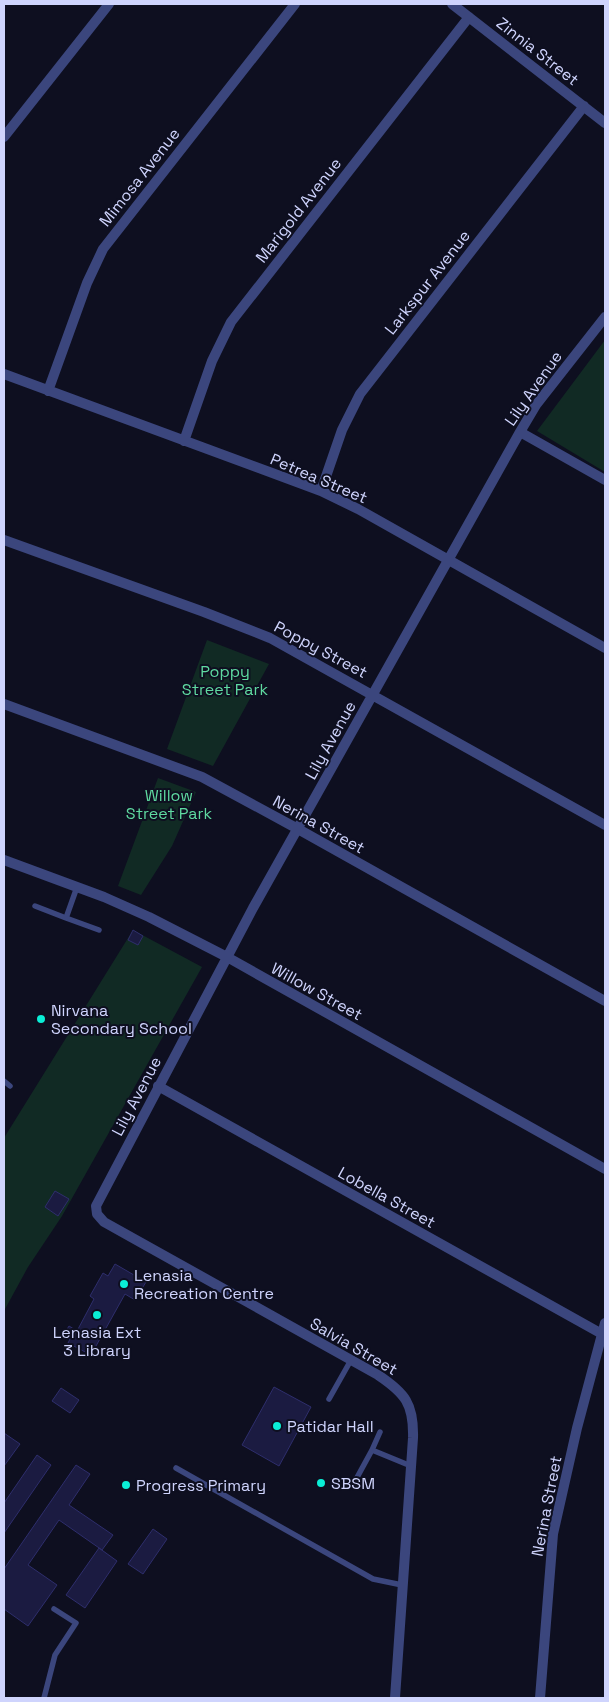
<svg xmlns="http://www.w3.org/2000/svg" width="609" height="1702" font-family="'Space Grotesk',sans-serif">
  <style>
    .green { fill: #112a24 }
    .building { fill: #1b1b41; stroke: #2e2e6c }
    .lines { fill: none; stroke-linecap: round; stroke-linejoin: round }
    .service { stroke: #3b467d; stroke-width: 5.5 }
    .minor { stroke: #3b467d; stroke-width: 10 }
    .poi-dot { fill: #0aeed6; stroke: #0e0f20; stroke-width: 2 }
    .labels { text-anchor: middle; stroke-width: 4; stroke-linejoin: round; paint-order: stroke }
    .street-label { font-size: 16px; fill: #cfd4fd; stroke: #0e0f20 }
    .park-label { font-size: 16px; fill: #5fdaa1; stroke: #0e0f20 }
    .poi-label { font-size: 16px; fill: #cfd4fd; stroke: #0e0f20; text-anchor: start }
  </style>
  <rect width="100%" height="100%" fill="#0e0f20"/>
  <path class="green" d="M 605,340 L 605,472 L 537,431 Z
    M 207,640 L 269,664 L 213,766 L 167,749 Z
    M 158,778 L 196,792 L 172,846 L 141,895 L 118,886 Z
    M 133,930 L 202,967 L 62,1216 L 28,1267 L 4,1311 L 4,1138 Z"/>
  <path class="building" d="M 133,930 L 143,936 L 138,945 L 128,940 Z
    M 55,1191 L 69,1199 L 58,1216 L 45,1207 Z
    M 115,1264 L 146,1282 L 135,1300 L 125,1294 L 91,1355 L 68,1343 L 70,1339 L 63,1336 L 69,1326 L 77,1331 L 94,1299 L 90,1296 L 103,1273 L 108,1276 Z
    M 274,1387 L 311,1407 L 279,1466 L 242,1445 Z
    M 61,1388 L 79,1400 L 70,1413 L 52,1401 Z
    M 4,1433 L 20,1444 L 4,1466 Z
    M 37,1455 L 51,1465 L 4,1533 L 4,1503 Z
    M 76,1465 L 90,1474 L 69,1505 L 113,1535 L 102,1550 L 59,1520 L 28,1565 L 57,1585 L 28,1626 L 4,1609 L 4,1569 Z
    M 153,1529 L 167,1539 L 143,1574 L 128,1564 Z
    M 99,1548 L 117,1561 L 85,1608 L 66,1595 Z"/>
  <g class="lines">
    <path class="service" d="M 77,887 L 66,918 L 99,930
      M 35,906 L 66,918
      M 4,1081 L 10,1086
      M 329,1399 L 351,1360
      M 372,1450 L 380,1432
      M 176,1468 L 373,1579 L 402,1585
      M 354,1483 L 372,1450 L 411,1466
      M 44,1698 L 55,1655 L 76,1623 L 54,1609"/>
    <path class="minor" d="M 452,4 L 605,123
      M 4,137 L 109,4
      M 4,374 L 321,491 L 358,509 L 605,648
      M 48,391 L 87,283 L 103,249 L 295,4
      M 520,432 L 605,480
      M 184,441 L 212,361 L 231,322 L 469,17
      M 321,491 L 342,430 L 360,394 L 584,106
      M 4,540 L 204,612 L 270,638 L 605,825
      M 4,704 L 202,777 L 298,829 L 605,1001
      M 4,860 L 104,897 L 149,917 L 227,957 L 605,1169
      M 158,1086 L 602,1334
      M 395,1698 L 413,1438 C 414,1404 405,1393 378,1375 L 104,1222 L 97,1214 L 96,1206 L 253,908 L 520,432 L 536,405 L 605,317
      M 540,1698 L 553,1534 L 577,1428 L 605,1323"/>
  </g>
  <g class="poi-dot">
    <circle cx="41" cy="1019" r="5"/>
    <circle cx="124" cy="1284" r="5"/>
    <circle cx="97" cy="1315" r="5"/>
    <circle cx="277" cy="1426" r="5"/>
    <circle cx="321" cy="1483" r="5"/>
    <circle cx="126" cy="1485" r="5"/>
  </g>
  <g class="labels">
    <g class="street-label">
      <text transform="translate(538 51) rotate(38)" y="6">Zinnia Street</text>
      <text transform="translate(139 177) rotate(-52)" y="6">Mimosa Avenue</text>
      <text transform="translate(298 210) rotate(-52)" y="6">Marigold Avenue</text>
      <text transform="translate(427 282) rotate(-52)" y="6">Larkspur Avenue</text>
      <text transform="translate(533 388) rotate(-55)" y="6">Lily Avenue</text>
      <text transform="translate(319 478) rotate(23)" y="6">Petrea Street</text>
      <text transform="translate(321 649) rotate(28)" y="6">Poppy Street</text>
      <text transform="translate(330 740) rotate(-61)" y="6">Lily Avenue</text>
      <text transform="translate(319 824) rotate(29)" y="6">Nerina Street</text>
      <text transform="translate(317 991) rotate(29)" y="6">Willow Street</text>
      <text transform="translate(136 1096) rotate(-62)" y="6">Lily Avenue</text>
      <text transform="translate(387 1197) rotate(29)" y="6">Lobella Street</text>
      <text transform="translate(354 1346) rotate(30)" y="6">Salvia Street</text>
      <text transform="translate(546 1506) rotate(-79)" y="6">Nerina Street</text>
    </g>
    <g class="park-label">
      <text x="225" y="677">Poppy<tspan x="225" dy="18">Street Park</tspan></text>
      <text x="169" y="801">Willow<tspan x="169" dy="18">Street Park</tspan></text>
    </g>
    <g class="poi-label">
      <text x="51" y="1016">Nirvana<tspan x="51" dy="18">Secondary School</tspan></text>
      <text x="134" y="1281">Lenasia<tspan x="134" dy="18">Recreation Centre</tspan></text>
      <text x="97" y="1338" text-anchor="middle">Lenasia Ext<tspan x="97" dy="18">3 Library</tspan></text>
      <text x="287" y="1432">Patidar Hall</text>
      <text x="331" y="1489">SBSM</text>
      <text x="136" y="1491">Progress Primary</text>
    </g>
  </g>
  <rect width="609" height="1702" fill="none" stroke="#cfd4fd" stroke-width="10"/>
</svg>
